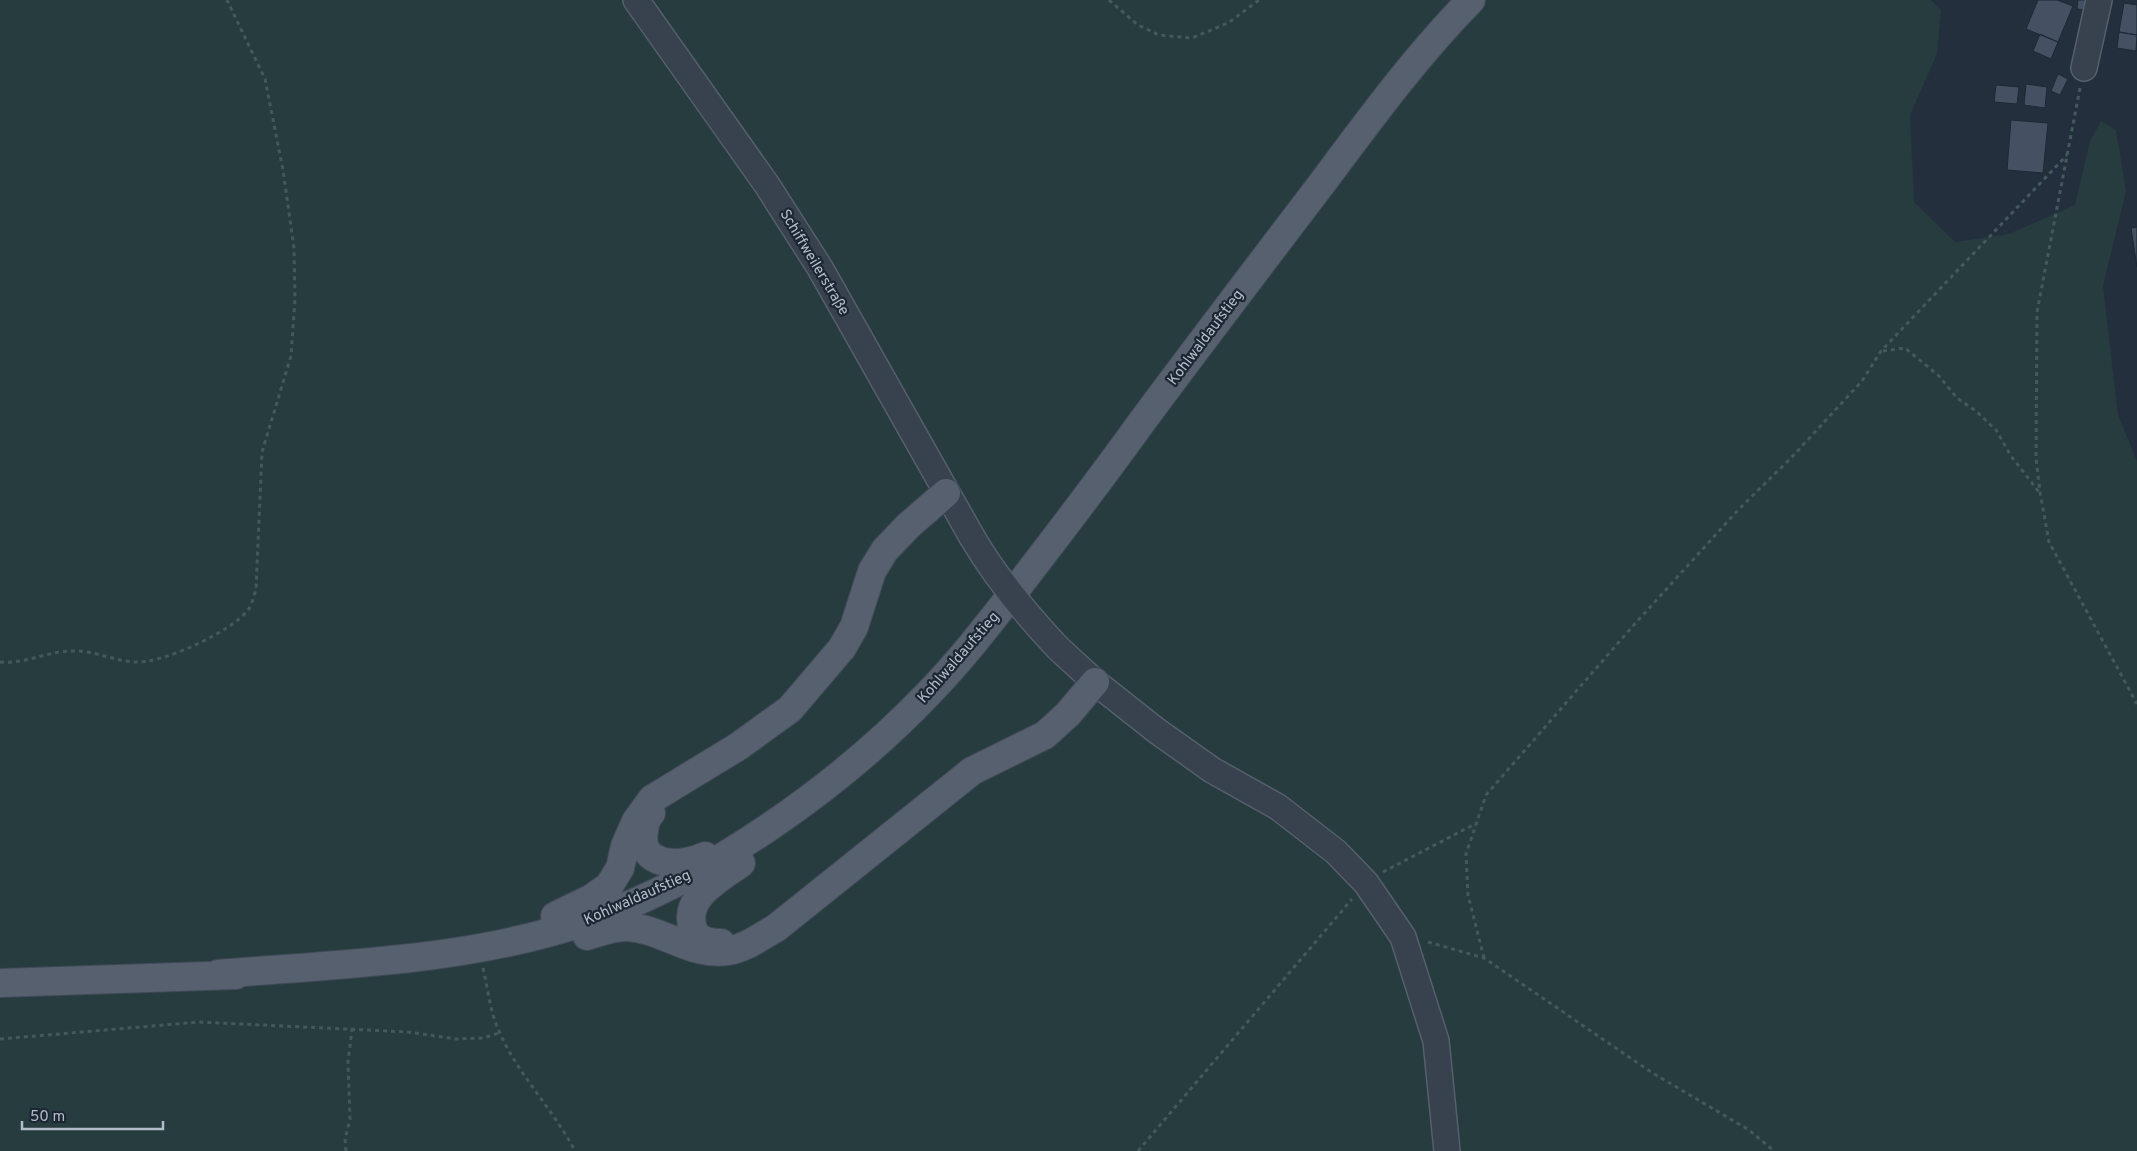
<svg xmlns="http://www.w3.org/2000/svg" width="2137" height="1151" font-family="Overpass,sans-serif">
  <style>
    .green { fill: #263c3f }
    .building { fill: #455162; stroke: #1f2835 }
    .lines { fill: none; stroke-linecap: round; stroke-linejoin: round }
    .minor-casing { stroke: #565f6c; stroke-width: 28 }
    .major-casing { stroke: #414a57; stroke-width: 30 }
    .path { stroke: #44595c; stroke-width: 3; stroke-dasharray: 4 4; stroke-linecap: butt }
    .minor { stroke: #38414e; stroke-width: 25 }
    .major { stroke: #56606e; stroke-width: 28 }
    .minor-bridge-casing { stroke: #565f6c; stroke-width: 28; stroke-linecap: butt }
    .minor-bridge { stroke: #38414e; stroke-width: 25 }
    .labels { text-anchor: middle; stroke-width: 4.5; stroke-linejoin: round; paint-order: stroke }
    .street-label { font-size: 15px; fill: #b4bcc9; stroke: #1d2633 }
  </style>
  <rect width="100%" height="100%" fill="#242f3e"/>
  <path class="green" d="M 0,0 L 1931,0 L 1941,10 L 1937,54 L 1910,115 L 1914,202 L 1955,242 L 2009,234 L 2075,205 L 2090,141 L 2101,121 L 2116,130 L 2126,191 L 2103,286 L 2118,415 L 2137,461 L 2137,1151 L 0,1151 Z"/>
  <path class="building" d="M 2038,0 L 2057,0 L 2073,6 L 2058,42 L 2026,29 Z
    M 2078,0 L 2088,0 L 2086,10 L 2077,9 Z
    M 2124,3 L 2137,5 L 2137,35 L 2119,32 Z
    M 2119,32 L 2137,35 L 2136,51 L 2117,48 Z
    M 2040,34 L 2058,42 L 2051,59 L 2033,51 Z
    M 2058,74 L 2068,79 L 2060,95 L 2051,91 Z
    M 2026,84 L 2047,87 L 2045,108 L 2024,105 Z
    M 1996,85 L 2019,87 L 2017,104 L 1994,102 Z
    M 2011,120 L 2048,123 L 2043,173 L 2007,170 Z
    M 2137,227 L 2137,267 L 2131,228 Z"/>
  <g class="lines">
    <g class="minor-casing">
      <path id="minor" d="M 636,0 L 767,185 L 820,268 L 972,537
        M 2084,68 L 2099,0
        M 1058,648 L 1095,682 L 1157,731 L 1212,770 L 1278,807 L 1336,852 L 1366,883 L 1403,937 L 1436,1041 L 1447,1151"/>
    </g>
    <g class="major-casing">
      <path id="major" d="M 651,813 C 646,819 645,823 644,831 C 637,867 682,868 705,856
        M 555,916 L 592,898 L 609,886 L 620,868 L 625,846 L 636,821 L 652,799 L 739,746 L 790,709 L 842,648 L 854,627 L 872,571 L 885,550 L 908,526 L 946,493
        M 587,936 C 600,932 615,926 628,927 C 663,929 692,957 728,951 C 746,948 760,937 776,928 L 972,771 L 1045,735 L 1068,714 L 1095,682
        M 721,943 C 710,943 697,941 693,929 C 682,897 720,879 741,863
        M 218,974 C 342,964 471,961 590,920 C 711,878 841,785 929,693 C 962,659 991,621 1020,584 C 1061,531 1102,477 1141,423 C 1201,342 1262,262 1323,182 C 1370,119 1416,56 1471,0
        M 0,983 L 236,975"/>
    </g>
    <path class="path" d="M 1109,0 L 1138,25 L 1159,35 L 1192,38 L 1228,23 L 1259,0
      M 2080,88 L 2037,312 L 2036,458 L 2040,492 L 2049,542 L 2137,704
      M 1883,351 L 1905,348 L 1939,376 L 1957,398 L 1976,411 L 1996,430 L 2011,456 L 2039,492
      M 0,662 C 28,664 49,650 75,651 C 96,651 114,661 135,662 C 162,664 231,632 248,610 C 252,605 254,595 256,589 L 262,452 L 291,356 L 295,299 L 294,248 L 283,170 L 265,79 L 227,0
      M 1383,872 L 1475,824
      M 1428,942 L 1484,958 L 1651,1072 L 1749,1130 L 1774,1151
      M 1484,958 L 1468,895 L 1466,854 L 1486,795 L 1632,627 L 1739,509 L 1791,458 L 1862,381 L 1881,351 L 2067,155
      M 483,968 C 488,989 490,1012 499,1031 C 518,1075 553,1109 575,1151
      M 0,1039 L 199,1022 L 408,1032 L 456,1039 L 483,1038 L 499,1033
      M 346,1151 L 345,1139 L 350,1119 L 348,1062 L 352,1029
      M 1138,1151 L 1352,899"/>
    <use href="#minor" class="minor"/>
    <use href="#major" class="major"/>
    <g class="minor-bridge-casing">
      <path id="minor-bridge" d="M 972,537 C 996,578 1026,614 1058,648"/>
    </g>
    <use href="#minor-bridge" class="minor-bridge"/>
  </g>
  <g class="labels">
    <g class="street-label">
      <text transform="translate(815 262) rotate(59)" y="5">Schiffweilerstraße</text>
      <text transform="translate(1205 337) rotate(-53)" y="5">Kohlwaldaufstieg</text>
      <text transform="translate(958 657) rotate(-49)" y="5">Kohlwaldaufstieg</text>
      <text transform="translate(637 897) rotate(-24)" y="5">Kohlwaldaufstieg</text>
    </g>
  </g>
  <path d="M22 1121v8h141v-8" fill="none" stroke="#b4bcc9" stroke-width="2.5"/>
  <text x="30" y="1121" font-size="15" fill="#b4bcc9" stroke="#1d2633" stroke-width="4" paint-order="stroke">50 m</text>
</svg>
